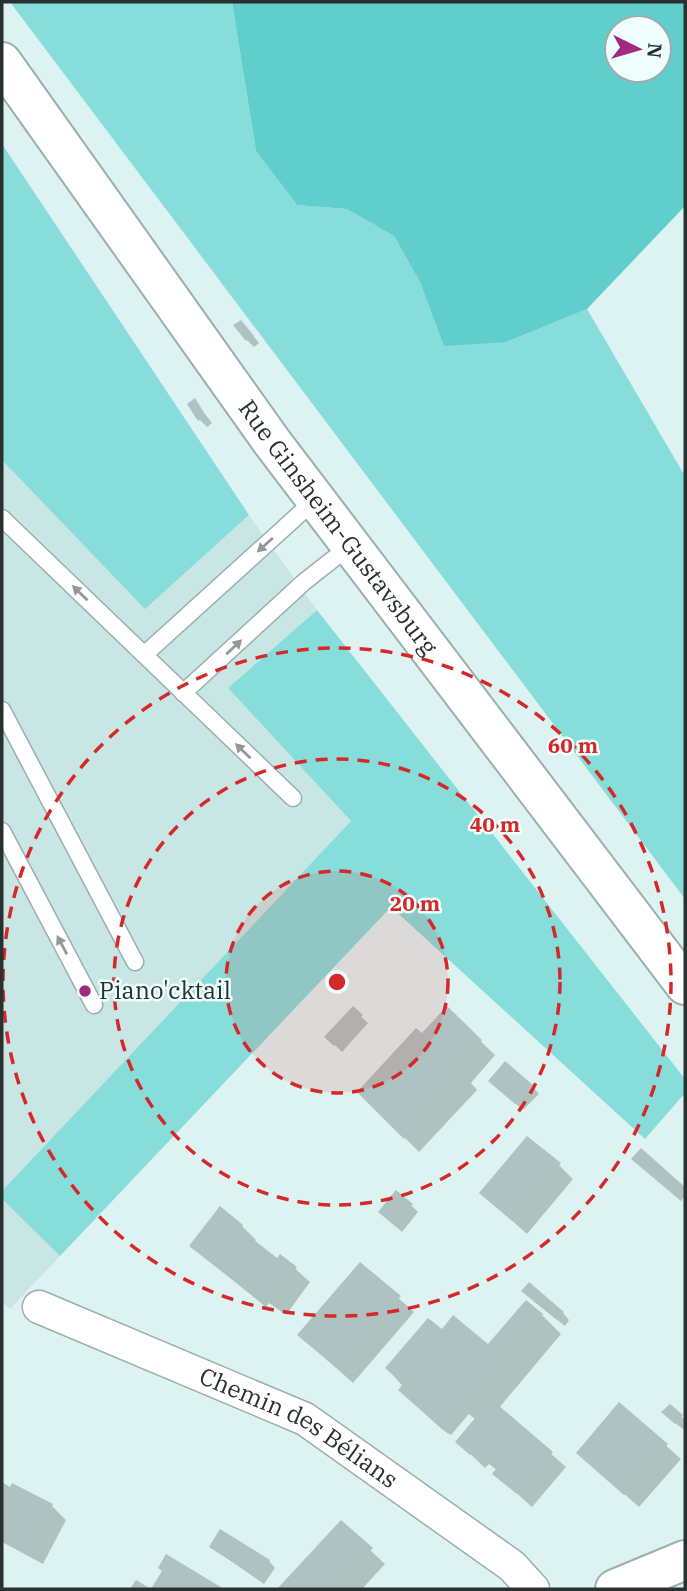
<svg xmlns="http://www.w3.org/2000/svg" width="687" height="1591" font-family="'IBM Plex Serif',serif">
  <style>
    .built { fill: #c8e6e4 }
    .green { fill: #87ddda }
    .forest { fill: #60ceca; fill-rule: evenodd }
    .shadow { fill: #0003 }
    .building { fill: #adc2c1 }
    .lines { fill: none; stroke-linecap: round; stroke-linejoin: round }
    .service-casing { stroke: #9bafae; stroke-width: 19 }
    .minor-casing { stroke: #9bafae; stroke-width: 35 }
    .tertiary-casing { stroke: #9bafae; stroke-width: 42 }
    .service { stroke: #fff; stroke-width: 16 }
    .minor { stroke: #fff; stroke-width: 32 }
    .tertiary { stroke: #fff; stroke-width: 38 }
    .oneway { fill: #949898 }
    .ring { fill: none; stroke: #d62828; stroke-width: 3.5; stroke-dasharray: 12 9 }
    .poi-dot { fill: #a2297f; stroke: #eefffe; stroke-width: 2.5 }
    .labels { text-anchor: middle; stroke-width: 5; stroke-linejoin: round; paint-order: stroke }
    .street-label { font-size: 24px; fill: #283030; stroke: #eefffe }
    .poi-label { font-size: 24px; fill: #283030; stroke: #eefffe; text-anchor: start }
    .centre { fill: #d62828; stroke: #eefffe; stroke-width: 3.5 }
    .ring-label { font-size: 21px; text-anchor: middle; font-weight: bold; fill: #d62828; stroke: #eefffe; stroke-width: 5; stroke-linejoin: round; paint-order: stroke }
  </style>
  <rect width="100%" height="100%" fill="#ddf3f1"/>
  <path class="built" d="M 2,460 L 145,608 L 249,515 L 317,610 L 228,688 L 351,821 L 2,1191 Z
    M 2,1199 L 60,1256 L 10,1309 L 2,1302 Z"/>
  <path class="green" d="M 10,2 L 232,2 L 256,151 L 297,205 L 347,209 L 394,236 L 421,284 L 506,342 L 587,309 L 685,476 L 685,899 Z
    M 2,144 L 249,515 L 145,609 L 2,460 Z
    M 317,610 L 685,1079 L 685,1093 L 645,1139 L 391,907 L 60,1256 L 2,1199 L 2,1191 L 351,821 L 228,688 Z"/>
  <path class="forest" d="M 232,2 L 685,2 L 685,206 L 587,309 L 506,342 L 444,346 L 421,284 L 394,236 L 347,209 L 297,205 L 256,151 ZM 617,28 L 659,28 L 659,70 L 617,70 Z"/>
  <path class="shadow" d="M 248,329 L 259,343 L 254,347 L 247,340 Z
    M 195,401 L 212,423 L 207,427 L 200,420 Z
    M 353,1009 L 368,1023 L 342,1052 L 327,1037 Z
    M 447,1009 L 495,1055 L 471,1083 L 477,1090 L 419,1152 L 359,1092 L 422,1035 Z
    M 533,1087 L 539,1094 L 523,1110 L 497,1088 Z
    M 559,1165 L 573,1179 L 527,1234 L 481,1193 Z
    M 412,1206 L 418,1212 L 402,1232 L 387,1219 Z
    M 242,1226 L 256,1240 L 254,1242 L 278,1260 L 281,1256 L 310,1282 L 286,1315 L 269,1303 L 266,1307 L 198,1252 Z
    M 361,1265 L 414,1312 L 353,1383 L 299,1335 Z
    M 530,1298 L 563,1313 L 569,1320 L 565,1326 Z
    M 542,1315 L 561,1334 L 499,1408 L 566,1467 L 532,1507 L 495,1474 L 498,1471 L 489,1464 L 485,1468 L 458,1442 L 476,1420 L 469,1414 L 451,1435 L 447,1433 L 433,1421 L 387,1368 L 442,1332 L 487,1346 Z
    M 619,1404 L 681,1459 L 639,1507 L 593,1466 Z
    M 670,1406 L 685,1420 L 683,1429 L 670,1419 Z
    M 2,1484 L 52,1506 L 66,1520 L 43,1564 L 2,1542 Z
    M 341,1523 L 385,1564 L 362,1589 L 279,1589 Z
    M 211,1547 L 269,1561 L 275,1568 L 264,1584 Z"/>
  <path class="building" d="M 241,320 L 254,336 L 246,341 L 233,325 Z
    M 195,398 L 206,416 L 198,421 L 187,404 Z
    M 353,1006 L 363,1015 L 334,1046 L 324,1037 Z
    M 447,1006 L 482,1040 L 458,1067 L 464,1075 L 404,1139 L 357,1092 L 416,1028 L 422,1033 Z
    M 505,1061 L 534,1086 L 515,1104 L 488,1081 Z
    M 527,1136 L 561,1163 L 512,1221 L 479,1193 Z
    M 641,1148 L 685,1187 L 685,1196 L 681,1201 L 631,1159 Z
    M 396,1190 L 413,1204 L 395,1226 L 378,1212 Z
    M 220,1206 L 243,1225 L 240,1229 L 277,1258 L 280,1254 L 297,1267 L 271,1302 L 254,1290 L 251,1294 L 189,1246 Z
    M 360,1262 L 401,1296 L 339,1370 L 297,1335 Z
    M 529,1282 L 564,1312 L 557,1320 L 521,1291 Z
    M 526,1300 L 543,1314 L 443,1430 L 398,1390 L 403,1384 L 385,1368 L 428,1318 L 442,1329 L 453,1315 L 488,1344 Z
    M 491,1399 L 553,1452 L 517,1494 L 492,1474 L 496,1469 L 474,1451 L 470,1455 L 455,1442 Z
    M 619,1402 L 668,1444 L 624,1495 L 576,1453 Z
    M 670,1404 L 683,1415 L 675,1424 L 661,1412 Z
    M 2,1482 L 10,1487 L 12,1483 L 53,1504 L 29,1551 L 2,1538 Z
    M 341,1520 L 373,1548 L 336,1589 L 277,1589 Z
    M 220,1529 L 270,1560 L 257,1578 L 209,1547 Z
    M 166,1554 L 224,1589 L 130,1589 L 136,1580 L 151,1589 L 162,1571 L 158,1568 Z"/>
  <g class="lines">
    <g class="service-casing">
      <path id="service" d="M 2,518 L 293,798
        M 144,655 L 316,499
        M 183,693 L 304,582 L 351,545
        M 2,710 L 135,962
        M 2,831 L 94,1005"/>
    </g>
    <g class="minor-casing">
      <g id="minor">
        <path id="s1" d="M 39,1307 L 305,1419 L 512,1566 L 533,1589"/>
      </g>
    </g>
    <g class="tertiary-casing">
      <g id="tertiary">
        <path id="s2" d="M 2,62 L 272,442 L 685,985"/>
        <path d="M 615,1589 L 685,1560"/>
      </g>
    </g>
    <use href="#service" class="service"/>
    <use href="#minor" class="minor"/>
    <use href="#tertiary" class="tertiary"/>
  </g>
  <defs><path id="oneway-solid" d="M-6-.8H1V-3.2L6.5 0L1 3.2V.8H-6Z" transform="scale(1.75)"/></defs>
  <g class="oneway">
    <use href="#oneway-solid" transform="translate(265 545) rotate(138)"/>
    <use href="#oneway-solid" transform="translate(80 593) rotate(-136)"/>
    <use href="#oneway-solid" transform="translate(234 647) rotate(-43)"/>
    <use href="#oneway-solid" transform="translate(243 751) rotate(-136)"/>
    <use href="#oneway-solid" transform="translate(62 945) rotate(-118)"/>
  </g>
  <circle cx="337" cy="982" r="111" fill="#d62828" fill-opacity=".12"/>
  <g class="ring">
    <circle cx="337" cy="982" r="111"/>
    <circle cx="337" cy="982" r="223"/>
    <circle cx="337" cy="982" r="334"/>
  </g>
  <circle class="poi-dot" cx="85" cy="991" r="7"/>
  <g class="labels">
    <g class="street-label">
      <text dy="8" stroke="none"><textPath href="#s2" startOffset="574">Rue Ginsheim-Gustavsburg</textPath></text>
      <text dy="8" stroke="none"><textPath href="#s1" startOffset="287">Chemin des Bélians</textPath></text>
    </g>
    <g class="poi-label">
      <text x="99" y="999">Piano'cktail</text>
    </g>
  </g>
  <circle cx="337" cy="982" r="10" class="centre"/>
  <g class="ring-label">
    <text x="573" y="753">60 m</text>
    <text x="495" y="832">40 m</text>
    <text x="415" y="911">20 m</text>
  </g>
  <rect width="687" height="1591" fill="none" stroke="#283030" stroke-width="7"/>
  <g transform="translate(638 49) rotate(95)"><circle r="33" fill="#eefffe" stroke="#9facac" stroke-width="2"/>
  <path d="M0-5L12 26L0 18L-12 26Z" fill="#a2297f"/>
  <text y="-10" font-size="19" font-weight="bold" text-anchor="middle" fill="#283030">N</text>
  </g>
</svg>
